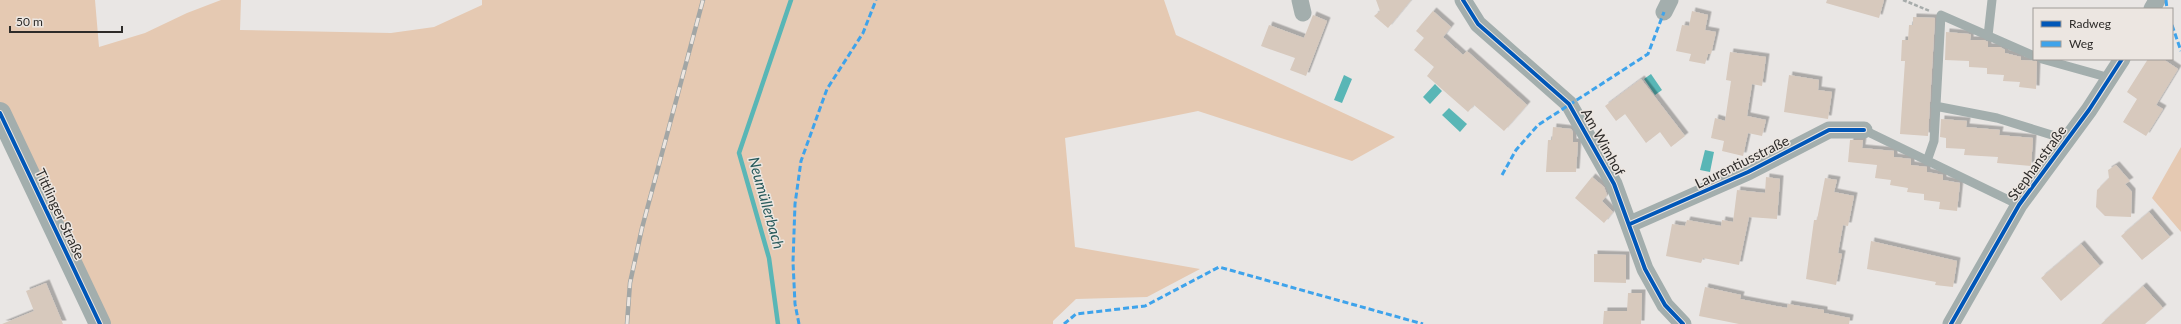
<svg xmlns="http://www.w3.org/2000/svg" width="2181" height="324" font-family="Lato,sans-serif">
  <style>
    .green { fill: #e5c9b2 }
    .water { fill: #59b6b6 }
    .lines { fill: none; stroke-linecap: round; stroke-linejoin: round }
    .stream { stroke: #59b6b6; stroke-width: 4.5 }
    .building { fill: #d7c9bd; filter: url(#shadow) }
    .path { stroke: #a7acab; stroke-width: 2.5; stroke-dasharray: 4 2; stroke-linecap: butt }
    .service { stroke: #a3aead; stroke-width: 9 }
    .minor { stroke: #a3aead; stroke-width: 17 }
    .tertiary { stroke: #a3aead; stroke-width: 22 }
    .rail-casing { stroke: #a2a6a5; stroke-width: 4.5 }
    .rail { stroke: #ece6e1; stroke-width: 3; stroke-dasharray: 9; stroke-linecap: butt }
    .quiet { stroke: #3ea3eb; stroke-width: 3; stroke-dasharray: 6 3; stroke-linecap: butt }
    .cycleway-casing { stroke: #ece6e1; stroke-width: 6 }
    .cycleway { stroke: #0057b8; stroke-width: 4 }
    .labels { text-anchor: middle; stroke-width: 3; stroke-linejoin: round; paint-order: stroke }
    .street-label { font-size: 14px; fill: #2d2b29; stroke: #ece6e1 }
    .water-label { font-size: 15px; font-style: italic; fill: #295b5c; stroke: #ece6e1 }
  </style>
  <defs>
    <filter id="shadow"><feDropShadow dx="3.5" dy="-3.5" stdDeviation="0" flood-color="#0004"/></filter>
  </defs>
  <rect width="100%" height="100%" fill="#e9e6e4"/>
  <path class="green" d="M 0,0 L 95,0 L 99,47 L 145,33 L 187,13 L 221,0 L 241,0 L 240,30 L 391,33 L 434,27 L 482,5 L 482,0 L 1164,0 L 1176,35 L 1395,137 L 1352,161 L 1198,111 L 1065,138 L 1075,247 L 1200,269 L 1147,297 L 1076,299 L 1053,321 L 1053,324 L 97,324 L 0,136 Z
    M 2181,147 L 2181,232 L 2152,198 Z"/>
  <path class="water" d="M 1651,74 L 1662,90 L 1655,95 L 1644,79 Z
    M 1344,75 L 1352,79 L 1342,103 L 1334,100 Z
    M 1435,84 L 1442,91 L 1430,104 L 1423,97 Z
    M 1449,108 L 1467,124 L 1460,132 L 1442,115 Z
    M 1705,150 L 1714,152 L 1710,172 L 1700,170 Z"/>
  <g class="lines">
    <path class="stream" d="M 778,324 L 769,258 L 739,153 L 791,0"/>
  </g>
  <path class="building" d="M 1376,0 L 1411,0 L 1388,28 L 1374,16 L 1380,11 Z
    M 1827,0 L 1884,0 L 1879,18 L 1826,3 Z
    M 1433,11 L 1451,27 L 1443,37 L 1463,55 L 1467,51 L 1527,105 L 1504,131 L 1474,105 L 1468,112 L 1427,76 L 1434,67 L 1414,50 L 1424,38 L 1416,31 Z
    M 1692,11 L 1708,15 L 1705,30 L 1716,32 L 1711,54 L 1708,54 L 1705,64 L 1689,61 L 1691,54 L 1676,51 L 1682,25 L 1689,26 Z
    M 1313,15 L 1327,21 L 1306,76 L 1290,70 L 1295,58 L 1261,46 L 1269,25 L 1304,38 Z
    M 1913,17 L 1935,18 L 1928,136 L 1900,134 L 1905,61 L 1901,61 L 1902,40 L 1908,40 L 1909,25 L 1913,25 Z
    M 1946,32 L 1969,34 L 1971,35 L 1970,40 L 1984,40 L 1988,42 L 1988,47 L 2000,47 L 2005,50 L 2005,53 L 2021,57 L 2021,60 L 2037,61 L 2036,89 L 2019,87 L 2020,82 L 2003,81 L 2004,75 L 1987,74 L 1987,68 L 1969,67 L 1969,61 L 1945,60 Z
    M 1730,52 L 1766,57 L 1762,86 L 1752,84 L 1747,116 L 1766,120 L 1762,136 L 1748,133 L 1743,156 L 1722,151 L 1724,141 L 1711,138 L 1715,118 L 1725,121 L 1731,81 L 1726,80 Z
    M 2148,59 L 2163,59 L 2178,69 L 2156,105 L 2163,109 L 2146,136 L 2123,122 L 2137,99 L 2127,92 Z
    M 1789,75 L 1819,80 L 1818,90 L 1832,92 L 1828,119 L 1784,112 Z
    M 1641,79 L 1685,136 L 1671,147 L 1660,132 L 1646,143 L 1625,114 L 1616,121 L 1605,106 Z
    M 1941,119 L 1967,121 L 1966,127 L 2000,130 L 1999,135 L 2033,138 L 2031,166 L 1997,163 L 1998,157 L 1964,155 L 1965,149 L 1946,148 L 1946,138 L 1940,137 Z
    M 1553,127 L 1571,129 L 1573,132 L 1573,142 L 1578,142 L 1576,172 L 1546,172 L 1548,140 L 1552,140 Z
    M 1850,140 L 1863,140 L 1862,148 L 1894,151 L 1894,157 L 1911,159 L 1911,165 L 1927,167 L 1927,172 L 1943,175 L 1943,180 L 1960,183 L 1957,211 L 1939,209 L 1940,202 L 1924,200 L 1924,194 L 1907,192 L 1908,188 L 1890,185 L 1891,180 L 1875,178 L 1877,165 L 1848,162 Z
    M 2116,165 L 2130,181 L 2125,184 L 2132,192 L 2131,217 L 2105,216 L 2096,207 L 2097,190 L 2109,178 L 2108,170 Z
    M 1592,177 L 1604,187 L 1607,195 L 1602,201 L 1613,212 L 1604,223 L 1575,198 Z
    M 1766,177 L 1780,179 L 1777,219 L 1749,217 L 1739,265 L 1703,258 L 1701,263 L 1666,256 L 1672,224 L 1685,226 L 1687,220 L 1721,226 L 1722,220 L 1733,222 L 1737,190 L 1765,193 Z
    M 1825,178 L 1837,180 L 1834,192 L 1854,196 L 1848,226 L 1843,225 L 1838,253 L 1842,254 L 1836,285 L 1806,279 L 1814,220 L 1817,220 Z
    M 2149,212 L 2170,237 L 2142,260 L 2121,236 Z
    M 1871,241 L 1957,261 L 1953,287 L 1935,285 L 1936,282 L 1867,269 Z
    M 2081,244 L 2100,266 L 2061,301 L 2041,278 Z
    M 1594,254 L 1626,255 L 1626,283 L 1594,282 Z
    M 46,283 L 63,324 L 2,324 L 34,311 L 26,291 Z
    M 2143,286 L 2163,308 L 2145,324 L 2101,324 Z
    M 1705,287 L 1741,295 L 1740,299 L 1787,308 L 1788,304 L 1824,310 L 1824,313 L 1850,318 L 1849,324 L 1739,324 L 1699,316 Z
    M 1628,293 L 1642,293 L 1641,324 L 1603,324 L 1604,311 L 1627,311 Z"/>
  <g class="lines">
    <path class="path" d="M 1903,0 L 1930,11"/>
    <path class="service" d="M 1988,36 L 1992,0
      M 2042,59 L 2110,78
      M 1935,106 L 1997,118 L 2068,140
      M 1864,130 L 2019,205
      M 1927,161 L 1934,141 L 1941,15 L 2034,56"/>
    <path class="minor" d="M 1300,0 L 1303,13
      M 1463,0 L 1478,24 L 1569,104 L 1614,184 L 1645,269 L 1665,305 L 1683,324
      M 2152,9 L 2157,0
      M 1664,12 L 1670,0
      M 1630,224 L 1748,172 L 1829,130 L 1864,130
      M 1951,324 L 2019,205 L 2089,110 L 2122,59"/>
    <path class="tertiary" d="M 0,113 L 100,324"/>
    <g class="rail-casing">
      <path id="rail" d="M 627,324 L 630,283 L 642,228 L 703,0"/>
    </g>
    <use href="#rail" class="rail"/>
    <path class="quiet" d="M 2166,0 L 2167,9
      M 2172,25 L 2181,51
      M 1502,175 L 1516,150 L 1538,125 L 1648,54 L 1664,12
      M 799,324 L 795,304 L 793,262 L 795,204 L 801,161 L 827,89 L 863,33 L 876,0
      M 1064,324 L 1076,314 L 1145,306 L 1219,267 L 1423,324"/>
    <g class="cycleway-casing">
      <path id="cycleway" d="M 1463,0 L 1478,24 L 1569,104 L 1614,184 L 1645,269 L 1665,305 L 1683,324
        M 0,113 L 100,324
        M 1630,224 L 1748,172 L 1829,130 L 1864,130
        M 1951,324 L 2019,205 L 2089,110 L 2122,59"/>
    </g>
    <use href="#cycleway" class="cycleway"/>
  </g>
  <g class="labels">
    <g class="street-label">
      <text transform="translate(1603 142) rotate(61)" y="5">Am Wimhof</text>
      <text transform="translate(1742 162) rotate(-26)" y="5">Laurentiusstraße</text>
      <text transform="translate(2037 163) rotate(-54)" y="5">Stephanstraße</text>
      <text transform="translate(60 214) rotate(65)" y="5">Tittlinger Straße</text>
    </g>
    <g class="water-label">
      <text transform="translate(766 203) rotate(74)" y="5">Neumüllerbach</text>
    </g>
  </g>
  <rect x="2033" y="8" width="140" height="52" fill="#ece6e1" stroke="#a09b97"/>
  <rect x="2041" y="21" width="20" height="6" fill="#0057b8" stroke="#a09b97"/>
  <text x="2069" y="28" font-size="12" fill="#2d2b29">Radweg</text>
  <rect x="2041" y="41" width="20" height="6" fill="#3ea3eb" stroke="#a09b97"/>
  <text x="2069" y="48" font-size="12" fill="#2d2b29">Weg</text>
  <path d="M10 26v6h112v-6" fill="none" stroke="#2d2b29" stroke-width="2"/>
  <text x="16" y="26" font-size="12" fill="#2d2b29" stroke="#ece6e1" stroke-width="3" paint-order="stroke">50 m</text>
</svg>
